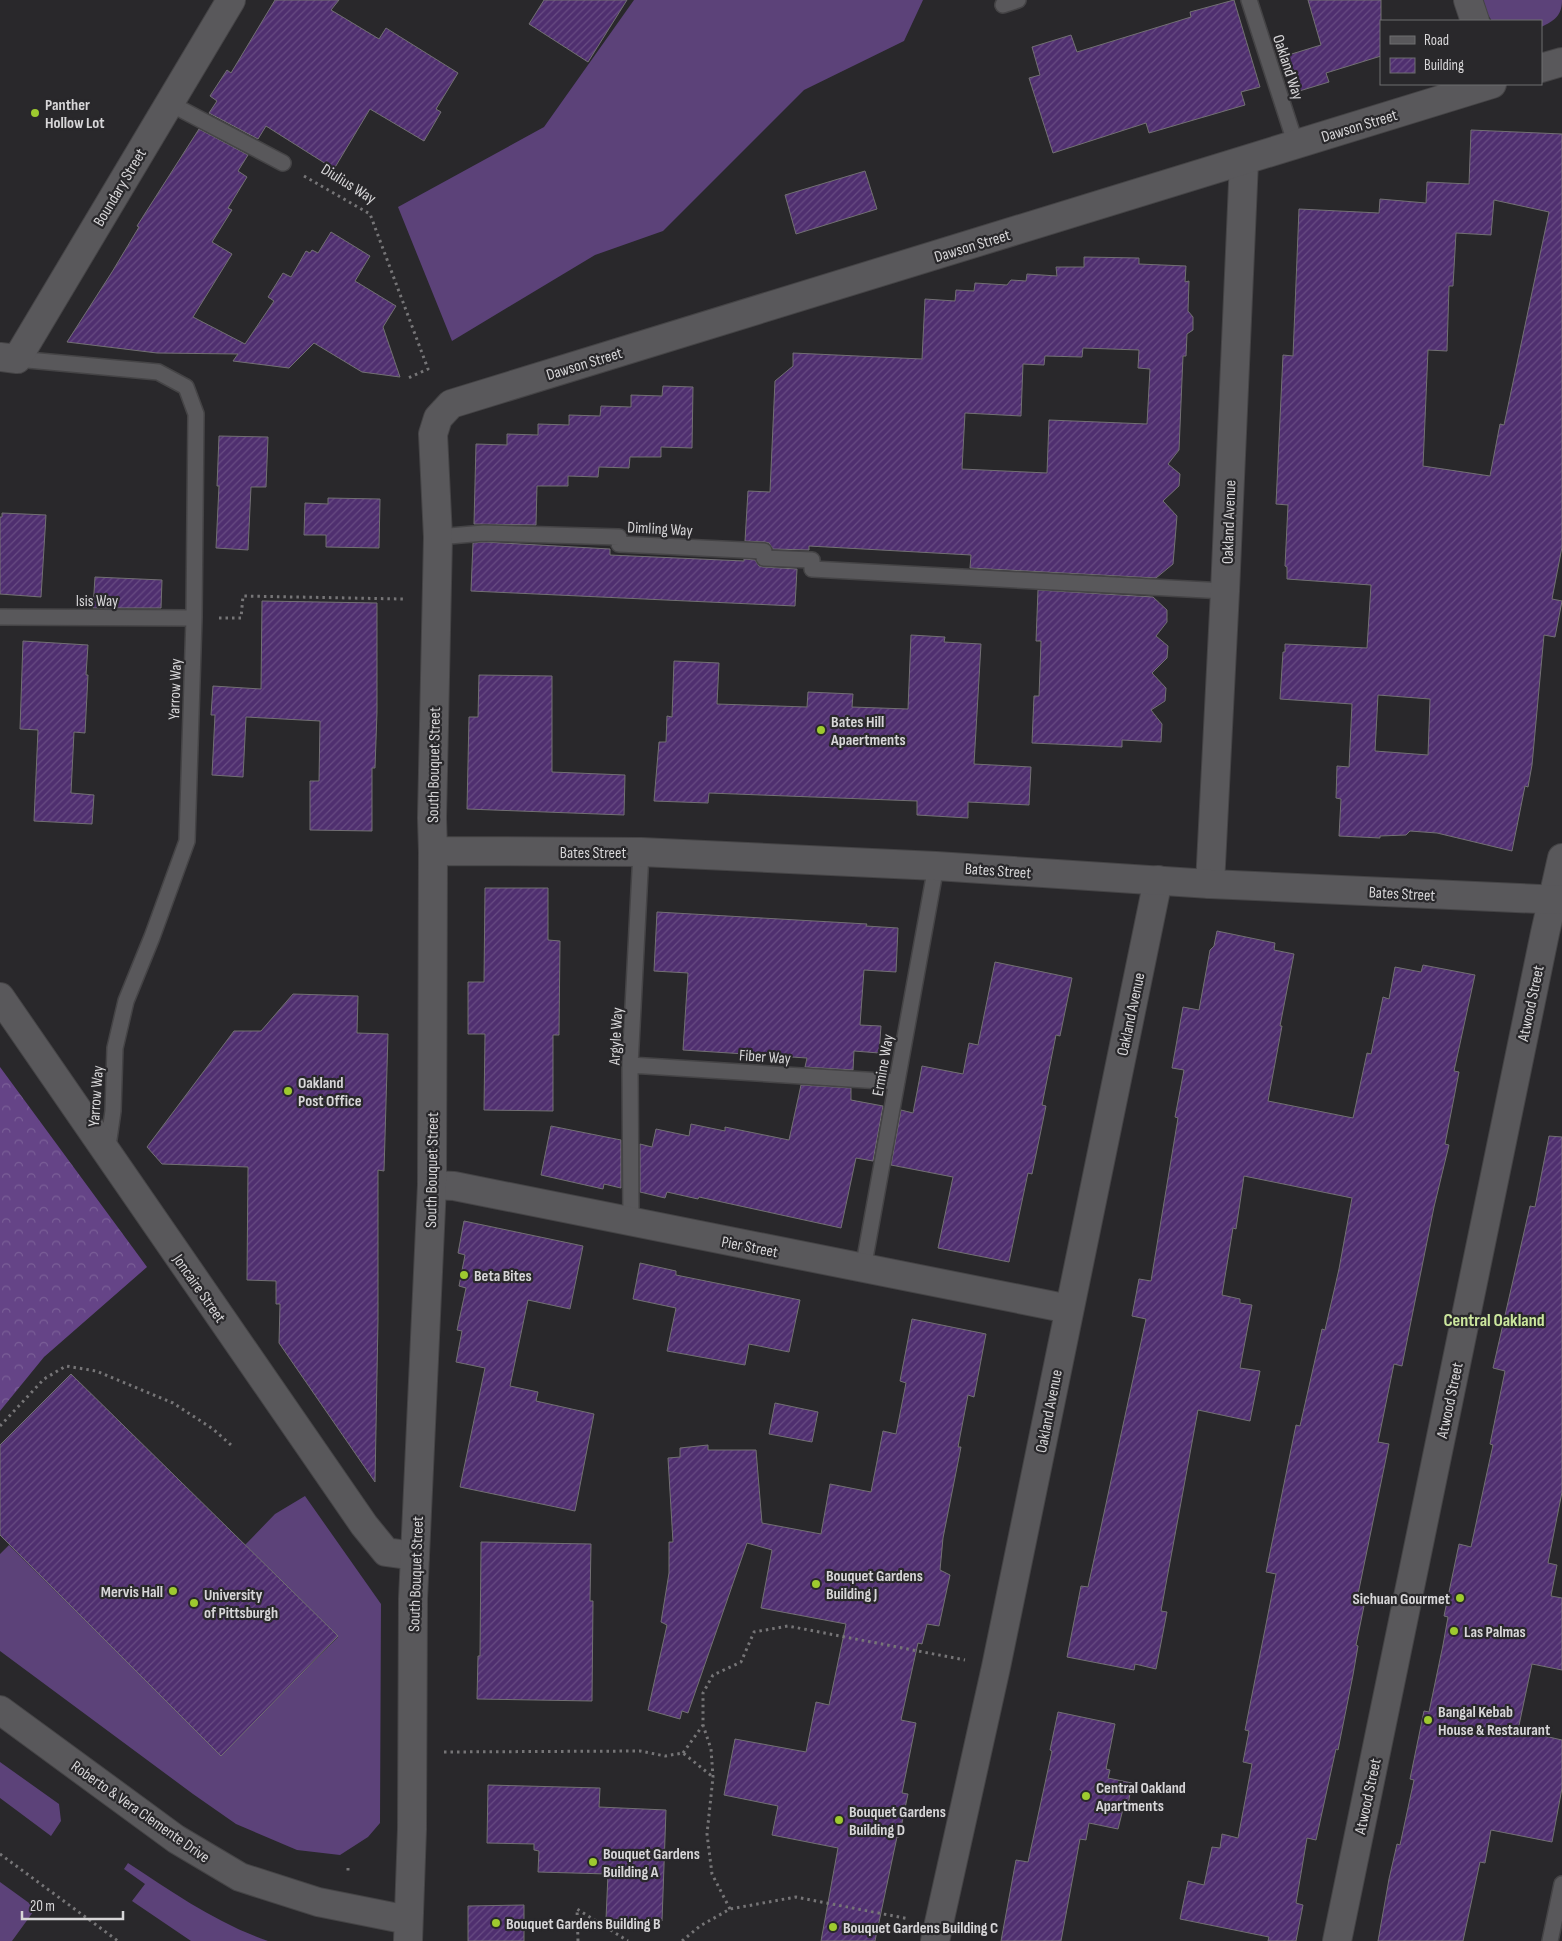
<svg xmlns="http://www.w3.org/2000/svg" width="1562" height="1941" font-family="'Sofia Sans Condensed',sans-serif">
  <style>
    .grass { fill: #5c4279 }
    .forest { fill: url(#forest-crowns) }
    .building { fill: url(#building-hatch); stroke: #727073; fill-rule: evenodd }
    .lines { fill: none; stroke-linecap: round; stroke-linejoin: round }
    .service-casing { stroke: #454446; stroke-width: 18 }
    .minor-casing { stroke: #454446; stroke-width: 30 }
    .tertiary-casing { stroke: #454446; stroke-width: 30 }
    .path { stroke: #767577; stroke-width: 3; stroke-dasharray: 2.5 4; stroke-linecap: butt }
    .service { stroke: #59585b; stroke-width: 15 }
    .minor { stroke: #59585b; stroke-width: 28 }
    .tertiary { stroke: #59585b; stroke-width: 28 }
    .poi-dot { fill: #9eca2f; stroke: #29282b; stroke-width: 2 }
    .labels { text-anchor: middle; stroke-width: 4.5; stroke-linejoin: round; paint-order: stroke }
    .street-label { font-size: 16px; fill: #d7d6d8; stroke: #29282b }
    .poi-label { font-size: 16px; font-weight: bold; fill: #d7d6d8; stroke: #29282b; text-anchor: start }
    .neighbourhood-label { font-size: 18px; font-weight: bold; fill: #cce79e; stroke: #29282b }
  </style>
  <defs>
    <pattern id="forest-crowns" width="20" height="18" patternUnits="userSpaceOnUse" patternTransform="scale(1.25)"><rect width="20" height="18" fill="#654487"/><path d="M2 6a3 3 0 1 1 6 0M12 15a3 3 0 1 1 6 0" fill="none" stroke="#7a5e97"/></pattern>
    <pattern id="building-hatch" width="6" height="6" patternUnits="userSpaceOnUse" patternTransform="scale(1.25)"><rect width="6" height="6" fill="#4f2f6f"/><path d="M-1 1l2-2M0 6l6-6M5 7l2-2" fill="none" stroke="#684c83"/></pattern>
  </defs>
  <rect width="100%" height="100%" fill="#29282b"/>
  <path class="grass" d="M 634,0 L 923,0 L 904,41 L 804,90 L 663,231 L 595,255 L 452,341 L 398,207 L 544,127 Z
    M 1478,0 L 1562,0 C 1562,16 1554,21 1541,27 L 1541,21 L 1492,21 Z
    M 305,1496 L 381,1604 L 380,1823 L 368,1837 L 340,1855 L 297,1850 L 236,1824 L 193,1794 L 0,1651 L 0,1554 L 9,1545 L 221,1755 L 338,1637 L 245,1545 L 275,1514 Z
    M 0,1762 L 59,1804 L 61,1821 L 51,1836 L 0,1798 Z
    M 128,1863 C 172,1892 218,1924 268,1941 L 191,1941 L 132,1901 L 145,1884 L 124,1869 Z
    M 0,1882 L 36,1908 L 12,1941 L 0,1941 Z"/>
  <path class="forest" d="M 0,1067 L 147,1267 L 44,1357 L 0,1411 Z"/>
  <path class="building" d="M 275,0 L 339,0 L 331,10 L 379,39 L 386,28 L 458,73 L 436,109 L 441,112 L 424,141 L 370,109 L 334,169 L 266,126 L 258,139 L 209,113 L 217,101 L 210,96 L 227,70 L 231,73 Z
    M 544,0 L 627,0 L 588,62 L 529,24 Z
    M 1234,0 L 1260,87 L 1241,92 L 1245,105 L 1149,133 L 1146,123 L 1053,153 L 1029,78 L 1040,75 L 1032,47 L 1071,35 L 1077,52 L 1191,17 L 1190,12 Z
    M 1308,0 L 1381,0 L 1381,56 L 1326,73 L 1329,82 L 1296,92 L 1285,56 L 1321,45 Z
    M 199,129 L 248,155 L 238,171 L 247,177 L 228,208 L 232,210 L 212,242 L 232,254 L 193,317 L 245,344 L 274,301 L 268,297 L 283,273 L 291,277 L 306,251 L 310,253 L 312,250 L 318,253 L 331,232 L 370,256 L 355,281 L 396,306 L 383,327 L 400,377 L 362,372 L 314,343 L 289,368 L 233,361 L 238,354 L 157,353 L 67,342 L 112,272 L 139,227 L 137,226 Z
    M 1471,130 L 1562,134 L 1562,547 L 1552,599 L 1562,601 L 1555,637 L 1544,635 L 1532,765 L 1528,787 L 1525,786 L 1512,851 L 1437,833 L 1410,831 L 1406,835 L 1380,836 L 1380,838 L 1339,836 L 1341,799 L 1336,798 L 1337,766 L 1349,767 L 1352,704 L 1280,699 L 1283,652 L 1285,652 L 1285,644 L 1367,648 L 1371,585 L 1287,579 L 1287,567 L 1285,566 L 1288,505 L 1276,504 L 1283,355 L 1293,356 L 1299,209 L 1379,213 L 1380,199 L 1426,203 L 1427,182 L 1469,184 ZM 1494,200 L 1549,212 L 1504,425 L 1500,424 L 1490,476 L 1423,466 L 1428,350 L 1447,351 L 1449,286 L 1453,286 L 1456,233 L 1491,235 ZM 1378,695 L 1430,699 L 1428,755 L 1375,751 Z
    M 865,171 L 877,209 L 796,234 L 785,195 Z
    M 1084,257 L 1139,258 L 1139,264 L 1186,266 L 1185,282 L 1189,281 L 1188,311 L 1193,317 L 1193,330 L 1187,334 L 1186,356 L 1183,356 L 1179,450 L 1168,464 L 1180,474 L 1179,486 L 1163,501 L 1177,516 L 1173,564 L 1156,578 L 970,568 L 971,555 L 809,546 L 809,550 L 773,549 L 769,543 L 765,542 L 745,541 L 748,491 L 770,492 L 775,381 L 793,366 L 793,353 L 922,359 L 925,299 L 955,301 L 956,290 L 974,291 L 975,283 L 1007,285 L 1011,280 L 1026,281 L 1027,274 L 1057,276 L 1056,267 L 1084,267 ZM 1083,348 L 1139,350 L 1138,368 L 1150,369 L 1147,424 L 1049,420 L 1047,473 L 962,469 L 965,413 L 1021,416 L 1023,364 L 1044,365 L 1045,356 L 1082,357 Z
    M 663,386 L 693,387 L 692,448 L 661,447 L 661,457 L 630,457 L 629,468 L 599,467 L 598,477 L 568,476 L 568,486 L 537,486 L 536,525 L 474,524 L 476,444 L 507,445 L 507,434 L 538,435 L 538,424 L 569,425 L 569,415 L 600,416 L 601,406 L 631,407 L 631,395 L 662,396 Z
    M 219,436 L 268,437 L 266,487 L 251,487 L 248,550 L 216,548 L 219,486 L 217,486 Z
    M 328,498 L 380,499 L 379,548 L 326,547 L 326,535 L 304,535 L 305,503 L 328,504 Z
    M 2,513 L 46,515 L 41,597 L 0,594 L 0,517 L 2,517 Z
    M 484,542 L 610,549 L 610,555 L 744,561 L 744,559 L 755,560 L 759,566 L 763,567 L 797,569 L 795,606 L 471,591 L 473,543 Z
    M 95,577 L 162,580 L 161,608 L 93,608 Z
    M 1038,590 L 1153,597 L 1167,610 L 1167,622 L 1156,636 L 1168,646 L 1167,658 L 1152,673 L 1166,688 L 1165,701 L 1151,710 L 1162,724 L 1161,742 L 1122,740 L 1122,747 L 1032,743 L 1034,696 L 1039,696 L 1041,641 L 1036,641 Z
    M 262,601 L 377,603 L 377,712 L 375,768 L 372,768 L 372,831 L 310,830 L 310,781 L 319,781 L 320,721 L 246,717 L 243,777 L 212,775 L 215,715 L 211,715 L 213,686 L 261,689 Z
    M 911,635 L 945,637 L 944,642 L 981,644 L 974,764 L 1031,767 L 1029,805 L 968,802 L 968,818 L 917,815 L 917,801 L 709,793 L 708,803 L 654,801 L 659,742 L 666,742 L 667,716 L 672,717 L 674,661 L 719,663 L 717,704 L 807,707 L 808,692 L 853,694 L 852,707 L 908,709 Z
    M 23,641 L 88,645 L 86,675 L 88,675 L 85,733 L 74,732 L 71,793 L 94,795 L 92,824 L 34,821 L 38,730 L 20,729 Z
    M 479,675 L 552,676 L 552,772 L 625,775 L 624,815 L 467,809 L 469,717 L 478,717 Z
    M 485,888 L 548,888 L 548,940 L 560,941 L 559,1035 L 553,1035 L 553,1111 L 484,1110 L 485,1034 L 468,1034 L 468,982 L 484,982 Z
    M 657,912 L 867,924 L 866,926 L 898,928 L 896,972 L 864,970 L 860,1025 L 881,1026 L 879,1053 L 854,1051 L 853,1070 L 805,1067 L 807,1058 L 683,1050 L 688,973 L 654,971 Z
    M 1217,931 L 1275,943 L 1274,950 L 1294,954 L 1280,1026 L 1282,1026 L 1268,1101 L 1353,1118 L 1367,1053 L 1371,1054 L 1383,997 L 1389,999 L 1395,967 L 1421,972 L 1423,965 L 1475,975 L 1454,1071 L 1459,1072 L 1445,1144 L 1449,1145 L 1434,1207 L 1402,1366 L 1394,1364 L 1378,1442 L 1389,1444 L 1356,1604 L 1364,1606 L 1356,1645 L 1358,1646 L 1353,1675 L 1338,1750 L 1336,1749 L 1316,1840 L 1307,1838 L 1296,1903 L 1303,1905 L 1296,1941 L 1268,1941 L 1269,1937 L 1180,1919 L 1188,1881 L 1204,1885 L 1212,1847 L 1220,1848 L 1222,1834 L 1238,1838 L 1252,1764 L 1243,1762 L 1249,1731 L 1245,1730 L 1276,1574 L 1266,1572 L 1296,1425 L 1300,1426 L 1322,1329 L 1325,1330 L 1339,1269 L 1352,1198 L 1244,1176 L 1236,1229 L 1233,1228 L 1222,1295 L 1240,1299 L 1240,1303 L 1252,1305 L 1240,1368 L 1260,1371 L 1250,1421 L 1198,1410 L 1161,1611 L 1167,1612 L 1156,1669 L 1135,1664 L 1134,1670 L 1067,1657 L 1081,1586 L 1088,1587 L 1146,1319 L 1132,1316 L 1139,1279 L 1151,1281 L 1178,1118 L 1175,1117 L 1184,1070 L 1172,1068 L 1183,1007 L 1199,1010 L 1210,950 L 1214,946 Z
    M 995,962 L 1072,978 L 1060,1036 L 1056,1035 L 1042,1105 L 1046,1106 L 1032,1174 L 1028,1173 L 1009,1262 L 938,1248 L 953,1177 L 891,1165 L 901,1110 L 913,1113 L 922,1066 L 963,1074 L 969,1043 L 978,1045 Z
    M 293,994 L 358,996 L 357,1033 L 388,1034 L 384,1171 L 378,1170 L 378,1320 L 375,1482 L 279,1343 L 280,1304 L 276,1304 L 276,1281 L 247,1280 L 248,1167 L 162,1164 L 147,1147 L 234,1031 L 261,1031 Z
    M 801,1085 L 851,1088 L 851,1100 L 883,1106 L 873,1161 L 856,1158 L 841,1228 L 699,1197 L 698,1199 L 667,1192 L 665,1198 L 640,1192 L 640,1144 L 652,1147 L 656,1129 L 689,1136 L 691,1124 L 725,1131 L 725,1127 L 789,1140 Z
    M 551,1126 L 621,1140 L 621,1188 L 604,1184 L 603,1189 L 541,1175 Z
    M 1549,1136 L 1562,1137 L 1562,1492 L 1548,1563 L 1557,1565 L 1551,1596 L 1562,1598 L 1562,1670 L 1532,1664 L 1518,1730 L 1562,1740 L 1562,1788 L 1552,1842 L 1491,1830 L 1485,1863 L 1480,1862 L 1463,1941 L 1378,1941 L 1389,1879 L 1397,1844 L 1400,1845 L 1414,1780 L 1410,1779 L 1424,1711 L 1429,1712 L 1443,1645 L 1448,1617 L 1444,1616 L 1459,1544 L 1471,1547 L 1486,1477 L 1493,1445 L 1490,1444 L 1505,1371 L 1493,1368 L 1530,1206 L 1535,1207 Z
    M 464,1221 L 583,1246 L 570,1309 L 528,1300 L 510,1386 L 538,1392 L 536,1401 L 594,1414 L 575,1511 L 460,1487 L 485,1368 L 456,1362 L 462,1331 L 457,1330 L 466,1288 L 459,1286 L 465,1255 L 458,1253 Z
    M 640,1263 L 676,1271 L 676,1275 L 800,1300 L 789,1352 L 749,1344 L 745,1365 L 667,1351 L 676,1308 L 633,1299 Z
    M 912,1319 L 986,1334 L 974,1397 L 968,1395 L 958,1447 L 961,1447 L 943,1538 L 940,1570 L 950,1575 L 939,1626 L 927,1624 L 922,1644 L 918,1643 L 901,1720 L 916,1723 L 902,1793 L 908,1794 L 899,1837 L 897,1837 L 875,1941 L 821,1941 L 838,1848 L 772,1835 L 778,1806 L 724,1795 L 735,1739 L 806,1752 L 816,1702 L 829,1705 L 846,1624 L 761,1608 L 772,1550 L 747,1543 L 688,1713 L 682,1711 L 680,1719 L 648,1710 L 667,1625 L 661,1622 L 669,1573 L 669,1542 L 673,1542 L 668,1458 L 680,1457 L 680,1448 L 708,1445 L 708,1450 L 756,1450 L 762,1523 L 821,1534 L 830,1484 L 871,1492 L 883,1431 L 896,1434 L 906,1383 L 900,1381 Z
    M 71,1374 L 338,1636 L 221,1756 L 0,1535 L 0,1445 Z
    M 775,1403 L 818,1412 L 812,1442 L 769,1434 Z
    M 481,1542 L 591,1544 L 590,1601 L 593,1601 L 592,1701 L 477,1699 L 478,1656 L 480,1656 Z
    M 1058,1712 L 1115,1724 L 1106,1769 L 1110,1770 L 1108,1778 L 1132,1783 L 1127,1810 L 1123,1809 L 1118,1829 L 1089,1823 L 1086,1840 L 1080,1839 L 1061,1941 L 1001,1941 L 1016,1860 L 1028,1862 L 1052,1751 L 1050,1750 Z
    M 488,1785 L 600,1788 L 599,1807 L 666,1810 L 662,1921 L 606,1919 L 608,1874 L 538,1872 L 539,1851 L 534,1850 L 534,1844 L 487,1843 Z
    M 524,1905 L 524,1941 L 468,1941 L 468,1906 Z"/>
  <g class="lines">
    <g class="service-casing">
      <path id="service" d="M 1249,0 L 1296,145
        M 1003,5 L 1018,0
        M 169,103 L 283,163
        M 17,359 L 158,372 L 186,387 L 196,414 L 194,618 L 187,841 L 152,937 L 126,1001 L 115,1048 L 113,1111 L 107,1153
        M 438,537 L 484,533 L 619,537 L 619,544 L 764,551 L 764,558 L 812,560 L 812,569 L 1225,591
        M 0,617 L 194,618
        M 630,1065 L 897,1082
        M 631,1222 L 630,1065 L 641,852
        M 863,1269 L 936,866
        M 1550,1941 L 1562,1884"/>
    </g>
    <g class="minor-casing">
      <path id="minor" d="M 1468,0 L 1475,21
        M 0,357 L 17,359 L 231,0
        M 1210,884 L 1225,591 L 1244,161
        M 0,997 L 364,1525 L 386,1552 L 415,1556
        M 432,1185 L 454,1186 L 1069,1309
        M 935,1941 L 996,1667 L 1158,880
        M 1337,1941 L 1545,933 L 1562,858"/>
    </g>
    <g class="tertiary-casing">
      <path id="tertiary" d="M 1541,68 L 1562,62
        M 433,851 L 641,852 L 936,866 L 1210,884 L 1562,900
        M 0,1710 L 176,1839 L 240,1877 L 318,1902 L 408,1920
        M 408,1941 L 412,1829 L 413,1599 L 432,1185 L 433,851 L 432,818 L 438,537 L 433,434 L 438,418 L 451,404 L 1492,84"/>
    </g>
    <path class="path" d="M 304,176 L 370,214 L 428,369 L 406,379
      M 219,618 L 241,618 L 243,596 L 403,599
      M 0,1426 L 44,1379 L 66,1366 L 96,1371 L 173,1403 L 213,1429 L 231,1445
      M 444,1752 L 640,1751 L 665,1756 L 683,1753 L 713,1777
      M 683,1753 L 703,1725
      M 0,1854 L 118,1941
      M 348,1868 L 348,1873
      M 730,1909 L 712,1874 L 707,1834 L 713,1777 L 711,1749 L 703,1725 L 703,1693 L 713,1675 L 741,1662 L 754,1632 L 788,1626 L 965,1660
      M 578,1941 L 577,1909 L 628,1941
      M 682,1941 L 700,1926 L 730,1909 L 796,1897 L 909,1919"/>
    <use href="#service" class="service"/>
    <use href="#minor" class="minor"/>
    <use href="#tertiary" class="tertiary"/>
  </g>
  <g class="poi-dot">
    <circle cx="35" cy="113" r="5"/>
    <circle cx="821" cy="730" r="5"/>
    <circle cx="288" cy="1091" r="5"/>
    <circle cx="464" cy="1275" r="5"/>
    <circle cx="816" cy="1584" r="5"/>
    <circle cx="173" cy="1591" r="5"/>
    <circle cx="1460" cy="1598" r="5"/>
    <circle cx="194" cy="1603" r="5"/>
    <circle cx="1454" cy="1631" r="5"/>
    <circle cx="1428" cy="1720" r="5"/>
    <circle cx="1086" cy="1796" r="5"/>
    <circle cx="839" cy="1820" r="5"/>
    <circle cx="593" cy="1862" r="5"/>
    <circle cx="496" cy="1923" r="5"/>
    <circle cx="833" cy="1927" r="5"/>
  </g>
  <g class="labels">
    <g class="street-label">
      <text transform="translate(1289 67) rotate(72)" y="6">Oakland Way</text>
      <text transform="translate(1359 125) rotate(-17)" y="6">Dawson Street</text>
      <text transform="translate(349 183) rotate(32)" y="6">Diulius Way</text>
      <text transform="translate(119 187) rotate(-59)" y="6">Boundary Street</text>
      <text transform="translate(972 245) rotate(-17)" y="6">Dawson Street</text>
      <text transform="translate(584 363) rotate(-17)" y="6">Dawson Street</text>
      <text transform="translate(1228 522) rotate(-88)" y="6">Oakland Avenue</text>
      <text transform="translate(660 528) rotate(3)" y="6">Dimling Way</text>
      <text x="97" y="606">Isis Way</text>
      <text transform="translate(174 689) rotate(-88)" y="6">Yarrow Way</text>
      <text transform="translate(433 765) rotate(-89)" y="6">South Bouquet Street</text>
      <text x="593" y="858">Bates Street</text>
      <text transform="translate(998 870) rotate(4)" y="6">Bates Street</text>
      <text transform="translate(1402 893) rotate(3)" y="6">Bates Street</text>
      <text transform="translate(1530 1003) rotate(-78)" y="6">Atwood Street</text>
      <text transform="translate(1130 1014) rotate(-78)" y="6">Oakland Avenue</text>
      <text transform="translate(615 1036) rotate(-87)" y="6">Argyle Way</text>
      <text transform="translate(765 1056) rotate(4)" y="6">Fiber Way</text>
      <text transform="translate(882 1065) rotate(-80)" y="6">Ermine Way</text>
      <text transform="translate(95 1096) rotate(-86)" y="6">Yarrow Way</text>
      <text transform="translate(431 1170) rotate(-89)" y="6">South Bouquet Street</text>
      <text transform="translate(750 1246) rotate(11)" y="6">Pier Street</text>
      <text transform="translate(200 1288) rotate(55)" y="6">Joncaire Street</text>
      <text transform="translate(1449 1400) rotate(-78)" y="6">Atwood Street</text>
      <text transform="translate(1048 1411) rotate(-79)" y="6">Oakland Avenue</text>
      <text transform="translate(415 1574) rotate(-88)" y="6">South Bouquet Street</text>
      <text transform="translate(1367 1796) rotate(-78)" y="6">Atwood Street</text>
      <text transform="translate(141 1811) rotate(35)" y="6">Roberto &amp; Vera Clemente Drive</text>
    </g>
    <g class="poi-label">
      <text x="45" y="110">Panther<tspan x="45" dy="18">Hollow Lot</tspan></text>
      <text x="831" y="727">Bates Hill<tspan x="831" dy="18">Apaertments</tspan></text>
      <text x="298" y="1088">Oakland<tspan x="298" dy="18">Post Office</tspan></text>
      <text x="474" y="1281">Beta Bites</text>
      <text x="826" y="1581">Bouquet Gardens<tspan x="826" dy="18">Building J</tspan></text>
      <text x="163" y="1597" text-anchor="end">Mervis Hall</text>
      <text x="204" y="1600">University<tspan x="204" dy="18">of Pittsburgh</tspan></text>
      <text x="1450" y="1604" text-anchor="end">Sichuan Gourmet</text>
      <text x="1464" y="1637">Las Palmas</text>
      <text x="1438" y="1717">Bangal Kebab<tspan x="1438" dy="18">House &amp; Restaurant</tspan></text>
      <text x="1096" y="1793">Central Oakland<tspan x="1096" dy="18">Apartments</tspan></text>
      <text x="849" y="1817">Bouquet Gardens<tspan x="849" dy="18">Building D</tspan></text>
      <text x="603" y="1859">Bouquet Gardens<tspan x="603" dy="18">Building A</tspan></text>
      <text x="506" y="1929">Bouquet Gardens Building B</text>
      <text x="843" y="1933">Bouquet Gardens Building C</text>
    </g>
    <g class="neighbourhood-label">
      <text x="1494" y="1326">Central Oakland</text>
    </g>
  </g>
  <rect x="1380" y="20" width="162" height="65" fill="#29282b" stroke="#6f6e70"/>
  <rect x="1390" y="36" width="25" height="8" fill="#59585b" stroke="#6f6e70"/>
  <text x="1424" y="45" font-size="15" fill="#d7d6d8">Road</text>
  <rect x="1390" y="58" width="25" height="15" fill="url(#building-hatch)" stroke="#6f6e70"/>
  <text x="1424" y="70" font-size="15" fill="#d7d6d8">Building</text>
  <path d="M22 1911v8h101v-8" fill="none" stroke="#d7d6d8" stroke-width="2.5"/>
  <text x="30" y="1911" font-size="15" fill="#d7d6d8" stroke="#29282b" stroke-width="4" paint-order="stroke">20 m</text>
</svg>
